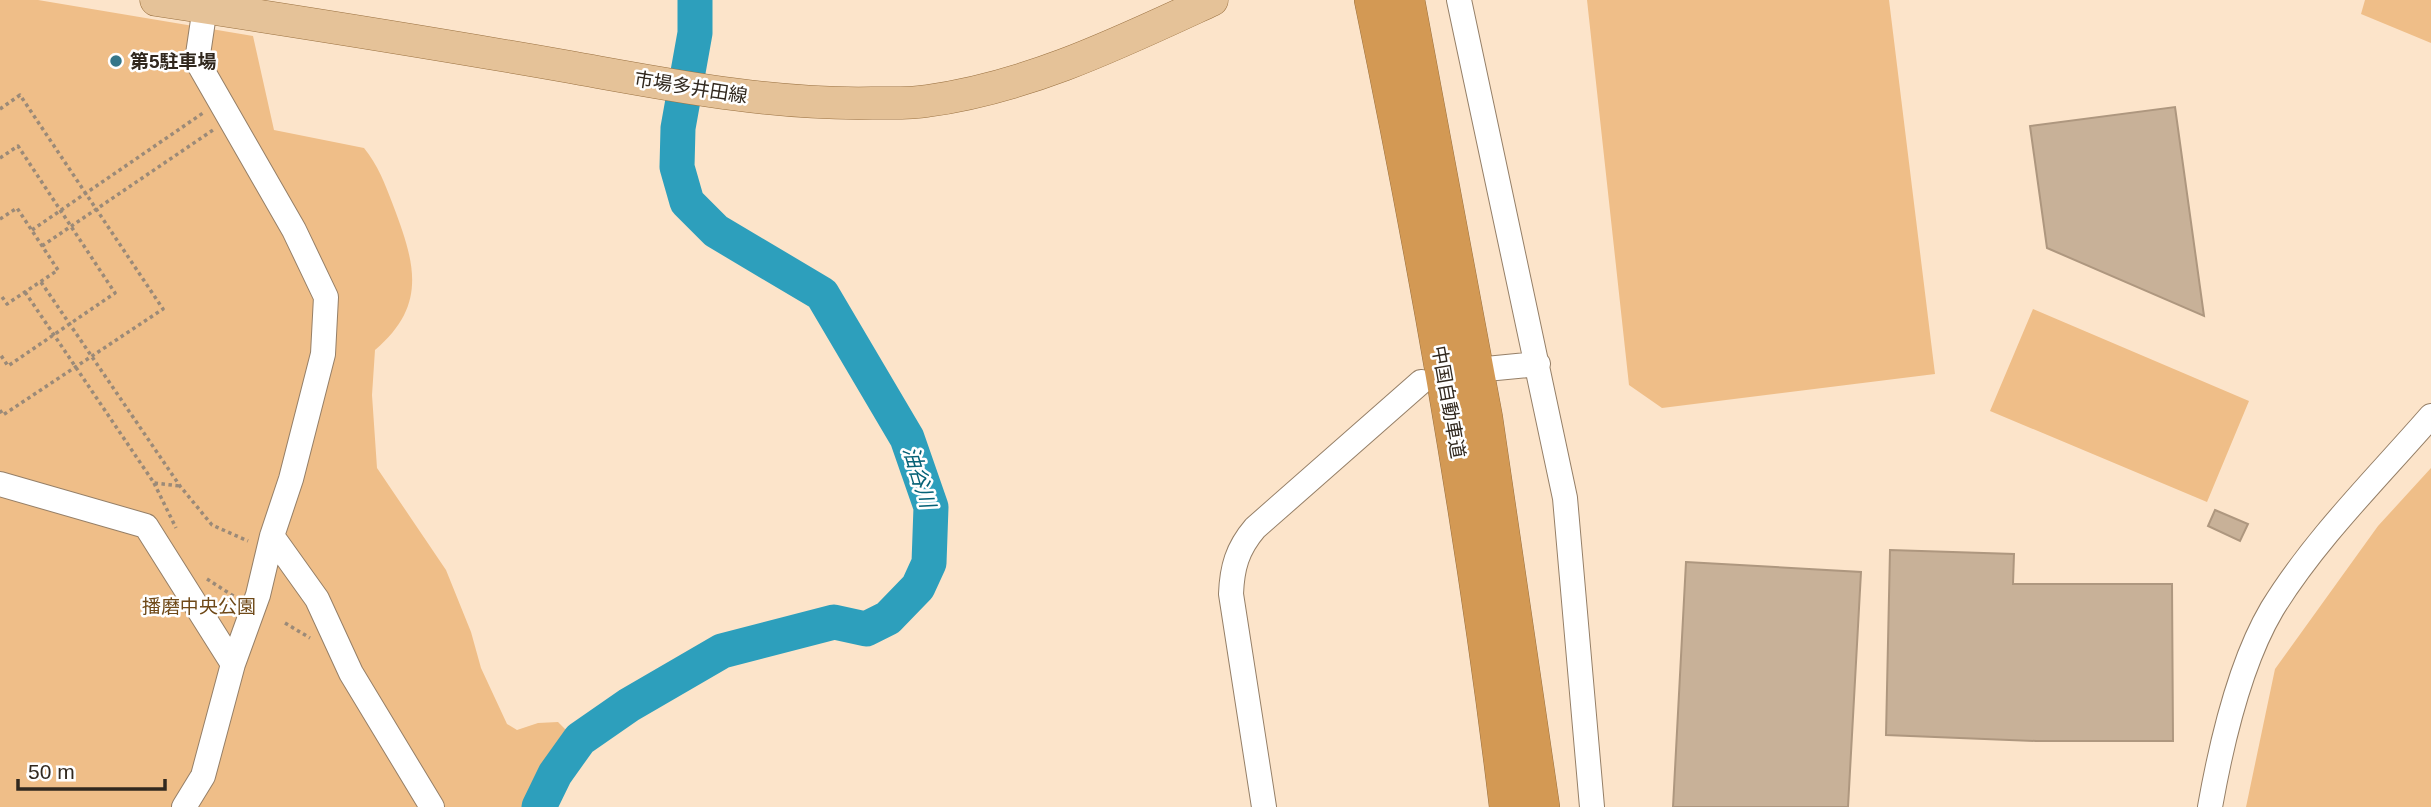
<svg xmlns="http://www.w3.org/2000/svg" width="2431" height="807" font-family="Arial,'Noto Sans JP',sans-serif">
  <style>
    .green { fill: #efbe88 }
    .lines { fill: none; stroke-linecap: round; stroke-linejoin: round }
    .river { stroke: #2d9fbc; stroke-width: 35 }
    .building { fill: #c8b198; stroke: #ae977f; stroke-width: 2 }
    .minor-casing { stroke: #957f67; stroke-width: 26 }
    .major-casing { stroke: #9a7141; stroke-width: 33 }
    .highway-casing { stroke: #9a7141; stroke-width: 38 }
    .path { stroke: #9b8a78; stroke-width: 3.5; stroke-dasharray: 3.5 3.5; stroke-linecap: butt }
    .minor { stroke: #fff; stroke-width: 24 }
    .major { stroke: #e5c298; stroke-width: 32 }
    .highway { stroke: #d39954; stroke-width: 37 }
    .poi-dot { fill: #357689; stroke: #fff; stroke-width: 2.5 }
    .labels { text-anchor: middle; stroke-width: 5; stroke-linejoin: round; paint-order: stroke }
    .poi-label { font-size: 19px; font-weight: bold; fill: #31281e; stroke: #fff; text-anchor: start }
    .street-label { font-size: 19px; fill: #31281e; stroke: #fff }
    .park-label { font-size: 19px; fill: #6f4918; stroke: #fff }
    .water-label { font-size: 21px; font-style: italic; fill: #066277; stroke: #fff }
  </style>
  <rect width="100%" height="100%" fill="#fce4ca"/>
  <path class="green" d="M 0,0 L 38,0 L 253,36 L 274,130 L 364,148 C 378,165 385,184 393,205 C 415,263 428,305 375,350 L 372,395 L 377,468 L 446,570 L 471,632 L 481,668 L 507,724 L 517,730 L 538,723 L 558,722 L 567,731 C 549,755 529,776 528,807 L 0,807 Z
    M 1587,0 L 1889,0 L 1935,374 L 1662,408 L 1629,385 Z
    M 2365,0 L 2431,0 L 2431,43 L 2361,14 Z
    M 2033,309 L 2249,401 L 2207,502 L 1990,411 Z
    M 2431,468 L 2431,807 L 2246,807 L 2275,669 L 2378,526 Z"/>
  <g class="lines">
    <path class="river" d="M 539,807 L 555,774 L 580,739 L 629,705 L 722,651 L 834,622 L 866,629 L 888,618 L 918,587 L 929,563 L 931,507 L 907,438 L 822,294 L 716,231 L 687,202 L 677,167 L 678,128 L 695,33 L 695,0"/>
  </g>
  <path class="building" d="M 2175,107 L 2204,316 L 2047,248 L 2030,126 Z
    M 2215,510 L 2248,524 L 2240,541 L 2208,526 Z
    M 1890,550 L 2014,554 L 2013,584 L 2172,584 L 2173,741 L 2036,741 L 1886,735 Z
    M 1686,562 L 1861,572 L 1848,807 L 1673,807 Z"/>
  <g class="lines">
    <g class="minor-casing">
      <path id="minor" d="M 1459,0 L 1565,498 L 1592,807
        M 1486,369 L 1538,364
        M 0,484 L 146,526 L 233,664
        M 272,536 L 317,599 L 351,673 L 432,807
        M 184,807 L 203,776 L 233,664 L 258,595 L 272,536 L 291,479 L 323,354 L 326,297 L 294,230 L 197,61 L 205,7
        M 1264,807 L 1231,594 C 1232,568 1237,549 1255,528 L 1421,382
        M 2210,807 C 2221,745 2240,663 2272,609 C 2315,539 2377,478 2431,416"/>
    </g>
    <g class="major-casing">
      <path id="major" d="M 156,0 C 295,21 433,43 570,67 C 671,85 770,105 872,103 C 890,103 909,104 927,101 C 1029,87 1119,43 1212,0"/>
    </g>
    <g class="highway-casing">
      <path id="highway" d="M 1373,0 C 1428,267 1476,536 1508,807
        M 1406,0 L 1484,418 L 1541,807"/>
    </g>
    <path class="path" d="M 0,109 L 20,95 L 163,309 L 3,415 L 0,410
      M 0,158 L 18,146 L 115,293 L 8,366 L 0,354
      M 0,219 L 17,208 L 58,270 L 7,304 L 0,294
      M 32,230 L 203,113
      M 42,246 L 213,130
      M 41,282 L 180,486 L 212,525 L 248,541
      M 25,292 L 154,483 L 180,486
      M 154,483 L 176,528
      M 207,579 L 235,597
      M 285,623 L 310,638"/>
    <use href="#minor" class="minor"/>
    <use href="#major" class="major"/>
    <use href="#highway" class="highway"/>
  </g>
  <circle class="poi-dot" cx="116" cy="61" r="7"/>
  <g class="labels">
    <g class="poi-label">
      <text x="130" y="68">第5駐車場</text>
    </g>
    <g class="street-label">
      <text transform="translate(691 87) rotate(9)" y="7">市場多井田線</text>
      <text transform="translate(1449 402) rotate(80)" y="7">中国自動車道</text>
    </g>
    <g class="park-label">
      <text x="199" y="613">播磨中央公園</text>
    </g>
    <g class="water-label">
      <text transform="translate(919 477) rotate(73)" y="7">油谷川</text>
    </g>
  </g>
  <path d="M18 779v10h147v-10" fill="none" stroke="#31281e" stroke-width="3.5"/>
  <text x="28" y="779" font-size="21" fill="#31281e" stroke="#ffffff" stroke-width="5" paint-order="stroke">50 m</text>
</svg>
